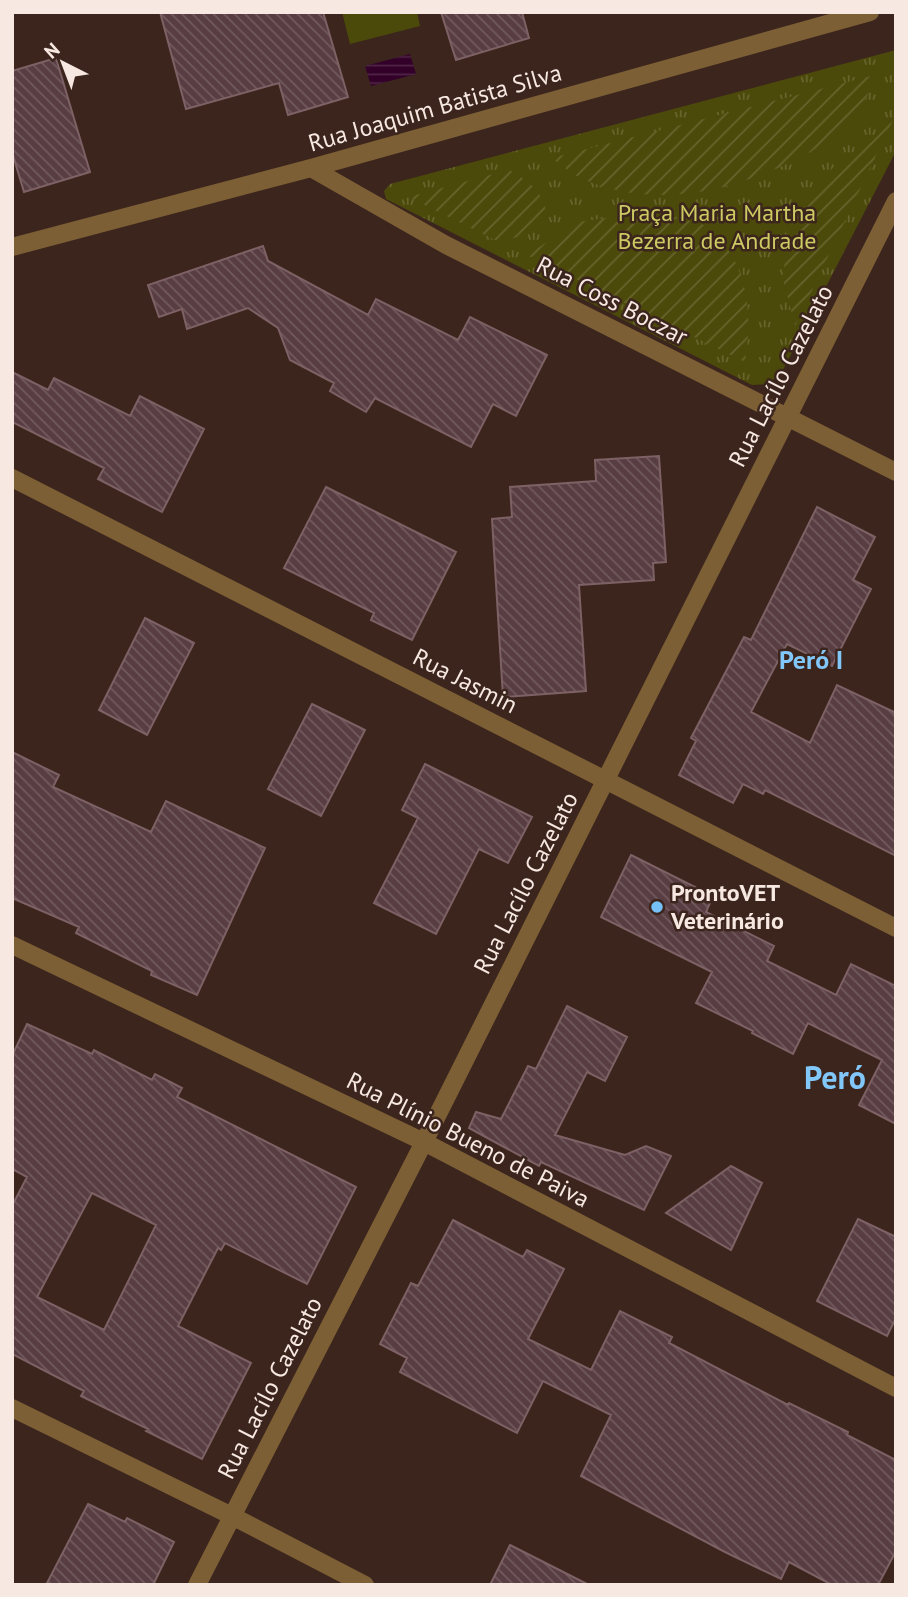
<svg xmlns="http://www.w3.org/2000/svg" width="908" height="1597" font-family="'PT Sans',sans-serif">
  <style>
    .park { fill: url(#park-tufts) }
    .garden { fill: url(#garden-furrows) }
    .pitch { fill: #4c4a0a }
    .water { fill: url(#water-rules) }
    .building { fill: url(#building-back-hatch); stroke: #7d6165; stroke-width: 2; fill-rule: evenodd }
    .lines { fill: none; stroke-linecap: round; stroke-linejoin: round }
    .minor { stroke: #7d5f35; stroke-width: 18 }
    .poi-dot { fill: #75c0f6; stroke: #3b251d; stroke-width: 2.5 }
    .labels { text-anchor: middle; stroke-width: 5; stroke-linejoin: round; paint-order: stroke }
    .street-label { font-size: 24px; fill: #f7e8e2; stroke: #3b251d }
    .park-label { font-size: 24px; fill: #cdca63; stroke: #3b251d }
    .poi-label { font-size: 24px; font-weight: bold; fill: #f7e8e2; stroke: #3b251d; text-anchor: start }
    .neighbourhood-label { font-size: 26px; font-weight: bold; fill: #82c7f9; stroke: #3b251d }
    .district-label { font-size: 32px; font-weight: bold; fill: #82c7f9; stroke: #3b251d }
  </style>
  <defs>
    <pattern id="park-tufts" width="24" height="20" patternUnits="userSpaceOnUse" patternTransform="scale(1.75)"><rect width="24" height="20" fill="#4c4a0a"/><path d="M3 7l-1-3M5 7V3M7 7l1-3M15 17l-1-3M17 17v-4M19 17l1-3" fill="none" stroke="#67642d"/></pattern>
    <pattern id="garden-furrows" width="10" height="10" patternUnits="userSpaceOnUse" patternTransform="scale(1.75)"><rect width="10" height="10" fill="#4c4a0a"/><path d="M-1 1l2-2M0 10L10 0M9 11l2-2" fill="none" stroke="#67642d"/></pattern>
    <pattern id="water-rules" width="6" height="5" patternUnits="userSpaceOnUse" patternTransform="scale(1.75)"><rect width="6" height="5" fill="#320028"/><path d="M0 2.5h6" fill="none" stroke="#502547"/></pattern>
    <pattern id="building-back-hatch" width="6" height="6" patternUnits="userSpaceOnUse" patternTransform="scale(1.75)"><rect width="6" height="6" fill="#583e42"/><path d="M-1 5l2 2M0 0l6 6M5-1l2 2" fill="none" stroke="#715a5d"/></pattern>
  </defs>
  <rect width="100%" height="100%" fill="#3b251d"/>
  <path class="park" d="M 896,50 L 896,151 L 783,370 L 769,384 L 752,385 L 386,199 L 384,191 L 390,184 Z"/>
  <path class="garden" d="M 875,75 C 870,87 866,103 858,113 C 840,136 814,151 789,163 C 725,193 650,209 583,179 C 572,175 562,165 552,158 Z
    M 893,120 L 795,326 L 783,279 L 787,236 L 802,199 L 828,172 Z
    M 509,170 C 529,181 543,191 547,215 C 532,231 518,241 495,240 L 408,197 Z
    M 627,215 C 648,216 690,217 708,227 C 712,230 716,236 719,239 C 750,272 752,320 745,362 L 527,255 L 578,222 Z"/>
  <path class="pitch" d="M 342,12 L 417,12 L 420,26 L 350,44 Z"/>
  <path class="water" d="M 410,54 L 416,74 L 371,86 L 365,66 Z"/>
  <path class="building" d="M 160,12 L 323,12 L 348,97 L 288,115 L 279,83 L 186,109 Z
    M 441,12 L 522,12 L 529,38 L 456,60 Z
    M 56,58 L 90,172 L 24,192 L 12,152 L 12,71 Z
    M 263,246 L 268,261 L 368,315 L 376,299 L 458,340 L 470,317 L 547,355 L 516,416 L 493,404 L 471,447 L 375,398 L 366,412 L 330,391 L 334,383 L 290,360 L 278,328 L 248,308 L 187,329 L 182,309 L 159,317 L 148,285 Z
    M 12,372 L 48,390 L 54,378 L 130,416 L 140,396 L 204,429 L 162,512 L 98,479 L 104,468 L 12,422 Z
    M 659,456 L 666,562 L 653,563 L 654,580 L 579,585 L 586,691 L 503,697 L 492,519 L 512,517 L 510,487 L 596,481 L 595,460 Z
    M 326,487 L 456,552 L 412,640 L 371,620 L 374,613 L 284,568 Z
    M 817,507 L 875,537 L 853,580 L 871,589 L 832,666 L 787,644 L 751,712 L 810,743 L 837,685 L 896,713 L 896,856 L 765,790 L 763,794 L 743,784 L 733,803 L 679,775 L 696,741 L 691,738 L 744,637 L 751,640 Z
    M 145,618 L 194,643 L 147,735 L 99,710 Z
    M 312,704 L 365,730 L 321,816 L 268,789 Z
    M 12,752 L 59,775 L 53,787 L 151,832 L 166,801 L 265,848 L 197,995 L 151,975 L 152,971 L 76,933 L 79,927 L 12,898 Z
    M 425,764 L 532,817 L 508,863 L 479,849 L 436,934 L 374,903 L 418,818 L 402,810 Z
    M 631,855 L 713,896 L 706,912 L 774,946 L 767,961 L 836,995 L 851,964 L 896,986 L 896,1124 L 859,1105 L 882,1060 L 808,1023 L 793,1054 L 752,1033 L 753,1031 L 696,1003 L 712,972 L 601,917 Z
    M 567,1006 L 627,1037 L 605,1081 L 587,1072 L 555,1135 L 625,1155 L 646,1146 L 671,1156 L 644,1210 L 541,1162 L 539,1166 L 469,1128 L 476,1112 L 501,1119 L 528,1066 L 536,1069 Z
    M 27,1024 L 92,1054 L 94,1050 L 152,1080 L 155,1074 L 182,1088 L 177,1097 L 356,1187 L 307,1284 L 225,1243 L 221,1250 L 218,1248 L 178,1326 L 251,1363 L 202,1459 L 146,1431 L 148,1429 L 81,1396 L 84,1391 L 12,1354 L 12,1206 L 27,1177 L 12,1169 L 12,1056 ZM 92,1193 L 156,1225 L 104,1330 L 37,1297 Z
    M 731,1166 L 762,1183 L 731,1250 L 666,1213 Z
    M 858,1219 L 896,1237 L 896,1318 L 887,1336 L 817,1301 Z
    M 453,1220 L 523,1257 L 527,1250 L 564,1269 L 528,1339 L 591,1370 L 620,1311 L 672,1337 L 669,1343 L 788,1405 L 789,1403 L 848,1432 L 847,1435 L 896,1460 L 896,1551 L 878,1585 L 832,1585 L 789,1562 L 781,1579 L 725,1552 L 581,1476 L 611,1415 L 543,1381 L 517,1433 L 400,1372 L 407,1358 L 380,1344 L 411,1283 L 418,1286 Z
    M 88,1504 L 125,1522 L 127,1518 L 174,1542 L 153,1585 L 46,1585 Z
    M 510,1545 L 589,1585 L 490,1585 Z"/>
  <g class="lines">
    <path class="minor" d="M 311,168 L 446,245 L 896,472
      M 12,247 L 311,168 L 870,12
      M 12,478 L 896,928
      M 12,945 L 424,1142 L 896,1388
      M 12,1408 L 232,1516 L 365,1585
      M 197,1585 L 424,1142 L 896,201"/>
  </g>
  <circle class="poi-dot" cx="657" cy="907" r="7"/>
  <g class="labels">
    <g class="street-label">
      <text transform="translate(435 108) rotate(-16)" y="8">Rua Joaquim Batista Silva</text>
      <text transform="translate(612 301) rotate(27)" y="8">Rua Coss Boczar</text>
      <text transform="translate(781 376) rotate(-63)" y="8">Rua Lacílo Cazelato</text>
      <text transform="translate(465 681) rotate(27)" y="8">Rua Jasmin</text>
      <text transform="translate(526 883) rotate(-63)" y="8">Rua Lacílo Cazelato</text>
      <text transform="translate(468 1140) rotate(27)" y="8">Rua Plínio Bueno de Paiva</text>
      <text transform="translate(270 1388) rotate(-63)" y="8">Rua Lacílo Cazelato</text>
    </g>
    <g class="park-label">
      <text x="717" y="221">Praça Maria Martha<tspan x="717" dy="28">Bezerra de Andrade</tspan></text>
    </g>
    <g class="poi-label">
      <text x="671" y="901">ProntoVET<tspan x="671" dy="28">Veterinário</tspan></text>
    </g>
    <g class="neighbourhood-label">
      <text x="811" y="669">Peró I</text>
    </g>
    <g class="district-label">
      <text x="835" y="1089">Peró</text>
    </g>
  </g>
  <rect width="908" height="1597" fill="none" stroke="#f7e8e2" stroke-width="28"/>
  <g transform="translate(63 63) rotate(318)" stroke="#3b251d" stroke-width="5" paint-order="stroke">
  <path d="M0-5L12 26L0 18L-12 26Z" fill="#f7e8e2"/>
  <text y="-10" font-size="19" font-weight="bold" text-anchor="middle" fill="#f7e8e2">N</text>
  </g>
</svg>
